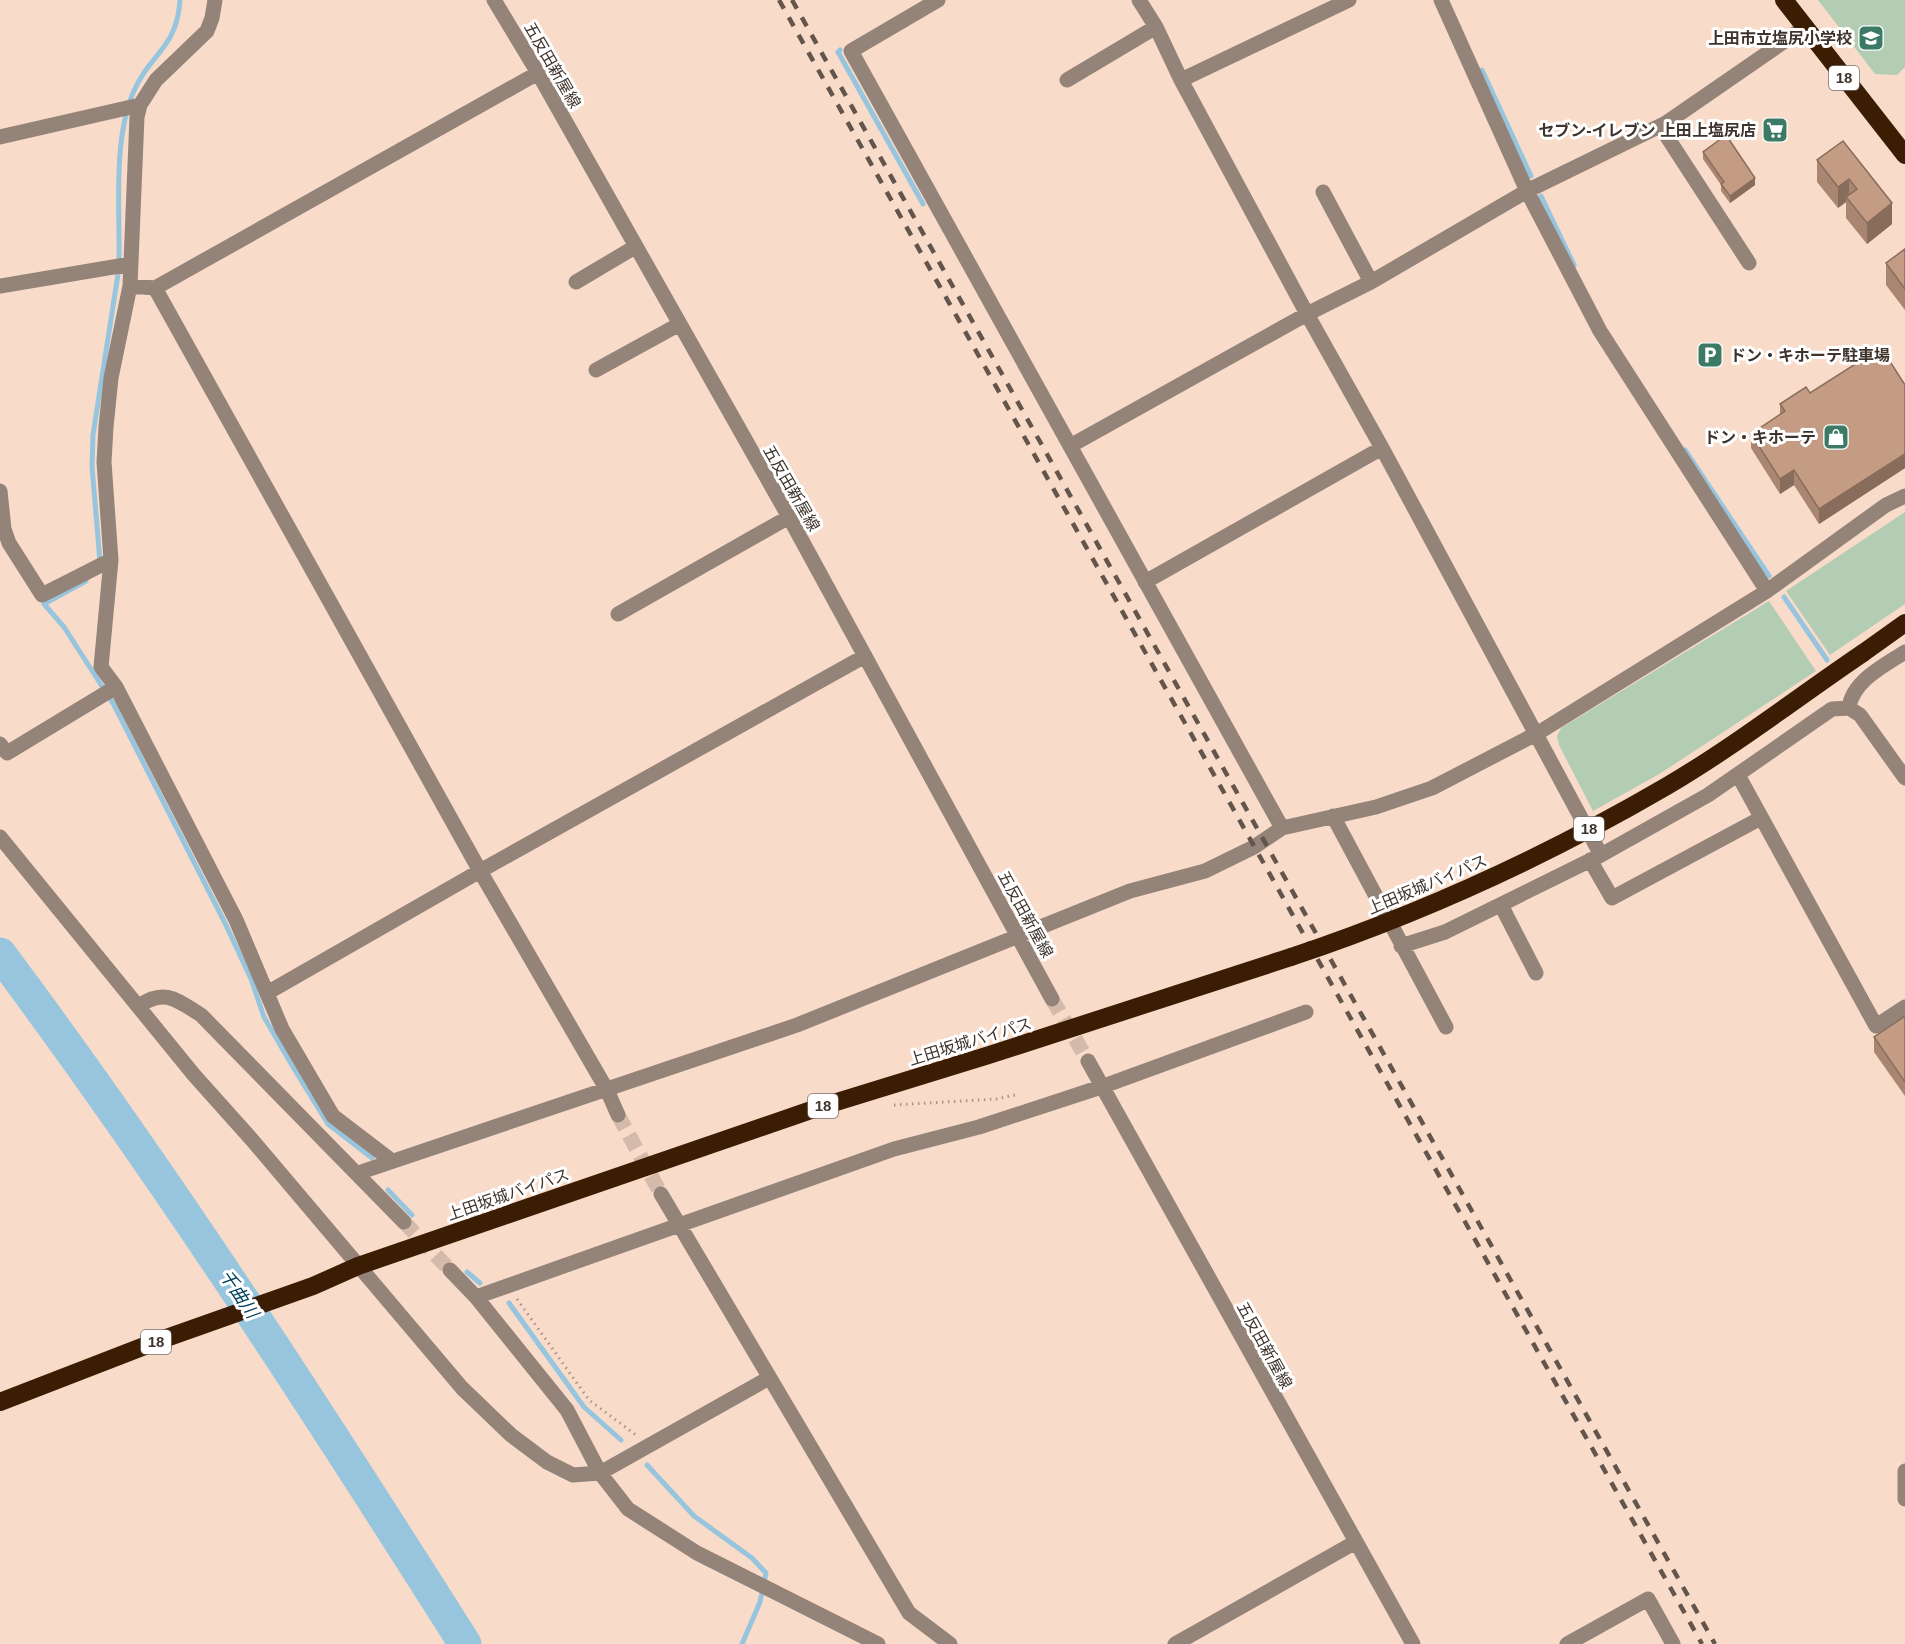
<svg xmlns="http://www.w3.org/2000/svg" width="1905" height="1644" font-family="Helvetica,'Noto Sans JP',sans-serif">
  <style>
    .green { fill: #b3ccb4 }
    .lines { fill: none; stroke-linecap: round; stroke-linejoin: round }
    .stream { stroke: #98c5de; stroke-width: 5 }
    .river { stroke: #98c5de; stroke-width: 33 }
    .minor-tunnel { stroke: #d4baaa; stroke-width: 15; stroke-dasharray: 15 8; stroke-linecap: butt }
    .path { stroke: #ab9588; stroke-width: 3; stroke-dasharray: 1.5 4.5; stroke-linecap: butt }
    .minor { stroke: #948378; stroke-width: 15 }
    .highway { stroke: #3b1d04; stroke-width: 18 }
    .rail { stroke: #63554b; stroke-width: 4.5; stroke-dasharray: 10 10; stroke-linecap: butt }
    .highway-bridge { stroke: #3b1d04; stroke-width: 18 }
    .wall { fill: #a98671 }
    .shaded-wall { fill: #896d5c }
    .building { fill: #c49c83; stroke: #896d5c; stroke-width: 1.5 }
    .labels { text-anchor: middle; stroke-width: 6; stroke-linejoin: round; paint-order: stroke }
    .shield { fill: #fff; stroke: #79716c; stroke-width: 1.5 }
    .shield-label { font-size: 15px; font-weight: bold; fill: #3f342d }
    .poi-label { font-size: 16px; font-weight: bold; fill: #3f342d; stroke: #fff; text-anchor: end }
    .street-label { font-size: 16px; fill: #3f342d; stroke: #fff }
    .water-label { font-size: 18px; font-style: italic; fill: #03425b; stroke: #fff }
  </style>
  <rect width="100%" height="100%" fill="#f9dbc9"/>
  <path class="green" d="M 1818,0 L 1905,0 L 1905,67 L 1897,75 L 1875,74 Z
    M 1905,512 L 1905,604 L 1830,655 L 1786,591 Z
    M 1769,601 L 1816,671 L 1661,773 L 1593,811 L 1559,745 L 1557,736 L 1561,728 Z"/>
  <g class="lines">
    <path class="stream" d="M 840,50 L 838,52 L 923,204
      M 1482,70 L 1531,176
      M 1541,196 L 1574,265
      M 119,259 C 120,208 113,141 133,93 C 149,54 177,49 180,0
      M 1685,450 L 1769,576
      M 100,562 L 92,466 L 93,435 L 118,274
      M 86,581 L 44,604 L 64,627 L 114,705 L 225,923 L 251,979 L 264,1017 L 293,1067 L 328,1124 L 372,1158
      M 1784,597 L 1827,660
      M 388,1190 L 412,1215
      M 467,1272 L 480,1283
      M 509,1303 L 584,1407 L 621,1440
      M 647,1465 L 694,1516 L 752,1558 L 766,1573 L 760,1602 L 742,1644"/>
    <path class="river" d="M 0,954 C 166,1176 316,1409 465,1644"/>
    <path class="minor-tunnel" d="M 1052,999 L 1088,1061
      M 618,1115 L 661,1194
      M 404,1222 L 450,1270"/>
    <path class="path" d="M 894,1105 L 996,1099 L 1019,1094
      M 517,1299 L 589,1400 L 636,1435"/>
    <path class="minor" d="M 494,0 L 538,73 L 789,517 L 1052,999
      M 938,0 L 851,51 L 1282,828
      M 1139,0 L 1156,27 L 1181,80 L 1307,314 L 1382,448 L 1601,855 L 1708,795 L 1832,709 L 1849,708 L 1860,715 L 1905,778
      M 1441,0 L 1527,191 L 1600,331 L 1767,591
      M 1067,80 L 1156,27
      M 1181,80 L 1349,0
      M 1660,126 L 1749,263
      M 0,137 L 140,105
      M 1323,192 L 1371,282
      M 576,282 L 635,247
      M 0,286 L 131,264
      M 130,286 L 155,288 L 538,73
      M 155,288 L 480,871 L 607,1090 L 618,1115
      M 596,370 L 678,325
      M 1070,446 L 1307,314 L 1371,282 L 1527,191 L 1666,123 L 1805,27
      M 0,491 L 4,529 L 9,543 L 42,595 L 111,560
      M 1145,582 L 1382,448
      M 618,614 L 789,517
      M 116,687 L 101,667 L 111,560 L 104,462 L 106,427 L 111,378 L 130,286 L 137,117 L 140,105 L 156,80 L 207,31 L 212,18 L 215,0
      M 1849,708 C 1852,681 1885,665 1905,652
      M 0,744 L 7,753 L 116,687 L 236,920 L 282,1029 L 333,1116 L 392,1161
      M 1738,775 L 1876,1026 L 1905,1007
      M 1333,816 L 1446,1027
      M 0,837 L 194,1075 L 253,1141 L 462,1388 L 511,1435 L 547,1462 L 573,1475 L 600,1473 L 769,1378
      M 1590,860 L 1612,898 L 1761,818
      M 1501,905 L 1536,973
      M 1401,946 L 1445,932 L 1601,855
      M 267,993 L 480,871 L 865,656
      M 139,1006 C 164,988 177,1000 201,1015 L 404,1222
      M 1088,1061 L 1413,1644
      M 358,1173 L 797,1025 L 1130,891 L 1205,871 L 1254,847 L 1282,828 L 1376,807 L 1432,788 L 1538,733 L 1767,591 L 1886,505 L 1905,496
      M 661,1194 L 909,1613 L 950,1644
      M 450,1270 L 476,1297 L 567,1410 L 600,1473 L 628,1509 L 697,1553 L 878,1644
      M 476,1297 L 894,1149 L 979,1127 L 1101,1087 L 1306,1012
      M 1905,1471 L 1905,1499
      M 1175,1644 L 1354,1543
      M 1567,1644 L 1648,1599 L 1673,1644"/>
    <path class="highway" d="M 1784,0 L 1905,155
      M 1863,653 L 1905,623
      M 0,1402 L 155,1342 L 313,1286 L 358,1266 L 817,1108 L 989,1055 L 1291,957"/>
    <path class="rail" d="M 779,0 L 1702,1644
      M 792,0 L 1715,1644"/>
    <path class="highway-bridge" d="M 1291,957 C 1423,913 1547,856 1667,786 C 1735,746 1798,697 1863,653"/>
  </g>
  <path class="wall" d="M 1843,141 L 1892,224 L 1867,244 L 1846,218 L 1846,202 L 1838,208 L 1817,182 L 1817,160 Z
    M 1703,152 L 1755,185 L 1730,203 L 1721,191 L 1721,185 L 1703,159 Z
    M 1905,249 L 1905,310 L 1886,285 L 1886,263 Z
    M 1905,385 L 1905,468 L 1819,524 L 1794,485 L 1780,494 L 1751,448 L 1751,434 L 1780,415 L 1780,404 L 1810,393 Z
    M 1905,1016 L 1905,1096 L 1874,1052 L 1874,1037 Z"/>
  <path class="shaded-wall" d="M 1755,178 L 1755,185 L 1730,203 L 1730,196 Z
    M 1849,179 L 1849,200 L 1846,197 L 1846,202 L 1838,208 L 1838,187 Z
    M 1892,203 L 1892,224 L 1867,244 L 1867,223 Z
    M 1905,454 L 1905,468 L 1819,524 L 1819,509 Z
    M 1794,470 L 1794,485 L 1780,494 L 1780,479 Z"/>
  <path class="building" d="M 1726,135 L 1755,178 L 1730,196 L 1721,184 L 1724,182 L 1703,152 Z
    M 1843,141 L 1892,203 L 1867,223 L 1846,197 L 1857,189 L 1849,179 L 1838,187 L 1817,160 Z
    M 1905,249 L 1905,289 L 1886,263 Z
    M 1871,354 L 1891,363 L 1905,385 L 1905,454 L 1819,509 L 1794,470 L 1780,479 L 1751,434 L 1785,411 L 1780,404 L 1806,387 L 1810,393 Z
    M 1905,1016 L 1905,1082 L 1874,1037 Z"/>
  <defs>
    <g id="school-square" transform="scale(1.35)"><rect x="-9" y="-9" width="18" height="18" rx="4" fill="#3c7a66" stroke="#fff"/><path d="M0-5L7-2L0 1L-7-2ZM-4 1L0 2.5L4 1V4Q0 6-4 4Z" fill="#fff"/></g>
    <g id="supermarket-square" transform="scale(1.35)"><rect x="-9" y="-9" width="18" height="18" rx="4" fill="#3c7a66" stroke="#fff"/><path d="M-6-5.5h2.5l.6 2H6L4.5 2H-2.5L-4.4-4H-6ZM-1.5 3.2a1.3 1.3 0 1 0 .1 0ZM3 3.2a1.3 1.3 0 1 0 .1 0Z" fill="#fff"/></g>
    <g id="parking-square" transform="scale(1.35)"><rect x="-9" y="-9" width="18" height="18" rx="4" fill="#3c7a66" stroke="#fff"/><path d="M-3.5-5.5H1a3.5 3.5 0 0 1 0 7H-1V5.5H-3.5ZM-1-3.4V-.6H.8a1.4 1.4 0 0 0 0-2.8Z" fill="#fff"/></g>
    <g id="shop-square" transform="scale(1.35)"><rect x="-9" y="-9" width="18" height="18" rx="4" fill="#3c7a66" stroke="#fff"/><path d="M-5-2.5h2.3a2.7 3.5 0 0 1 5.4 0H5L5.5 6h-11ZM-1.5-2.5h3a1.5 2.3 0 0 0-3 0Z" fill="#fff"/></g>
  </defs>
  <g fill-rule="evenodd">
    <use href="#school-square" x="1871" y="38"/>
    <use href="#supermarket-square" x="1775" y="130"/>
    <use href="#parking-square" x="1710" y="355"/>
    <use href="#shop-square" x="1836" y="437"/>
  </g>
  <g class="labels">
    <g class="shield">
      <rect x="1829" y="66" width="30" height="24" rx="4.5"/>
      <rect x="1574" y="817" width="30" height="24" rx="4.5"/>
      <rect x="808" y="1094" width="30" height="24" rx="4.5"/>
      <rect x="141" y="1330" width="30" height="24" rx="4.5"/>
    </g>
    <g class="shield-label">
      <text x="1844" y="83">18</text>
      <text x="1589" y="834">18</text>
      <text x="823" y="1111">18</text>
      <text x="156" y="1347">18</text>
    </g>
    <g class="poi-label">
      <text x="1852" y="44">上田市立塩尻小学校</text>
      <text x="1756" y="136">セブン-イレブン 上田上塩尻店</text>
      <text x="1730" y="361" text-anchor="start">ドン・キホーテ駐車場</text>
      <text x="1816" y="443">ドン・キホーテ</text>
    </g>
    <g class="street-label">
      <text transform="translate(553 65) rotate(60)" y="6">五反田新屋線</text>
      <text transform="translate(792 488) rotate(60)" y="6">五反田新屋線</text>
      <text transform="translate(1427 884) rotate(-23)" y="6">上田坂城バイパス</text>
      <text transform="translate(1026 914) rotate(61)" y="6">五反田新屋線</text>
      <text transform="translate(970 1041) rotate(-17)" y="6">上田坂城バイパス</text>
      <text transform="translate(508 1194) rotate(-19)" y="6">上田坂城バイパス</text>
      <text transform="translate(1265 1345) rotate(61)" y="6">五反田新屋線</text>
    </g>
    <g class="water-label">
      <text transform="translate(239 1294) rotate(56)" y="6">千曲川</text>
    </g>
  </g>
</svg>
